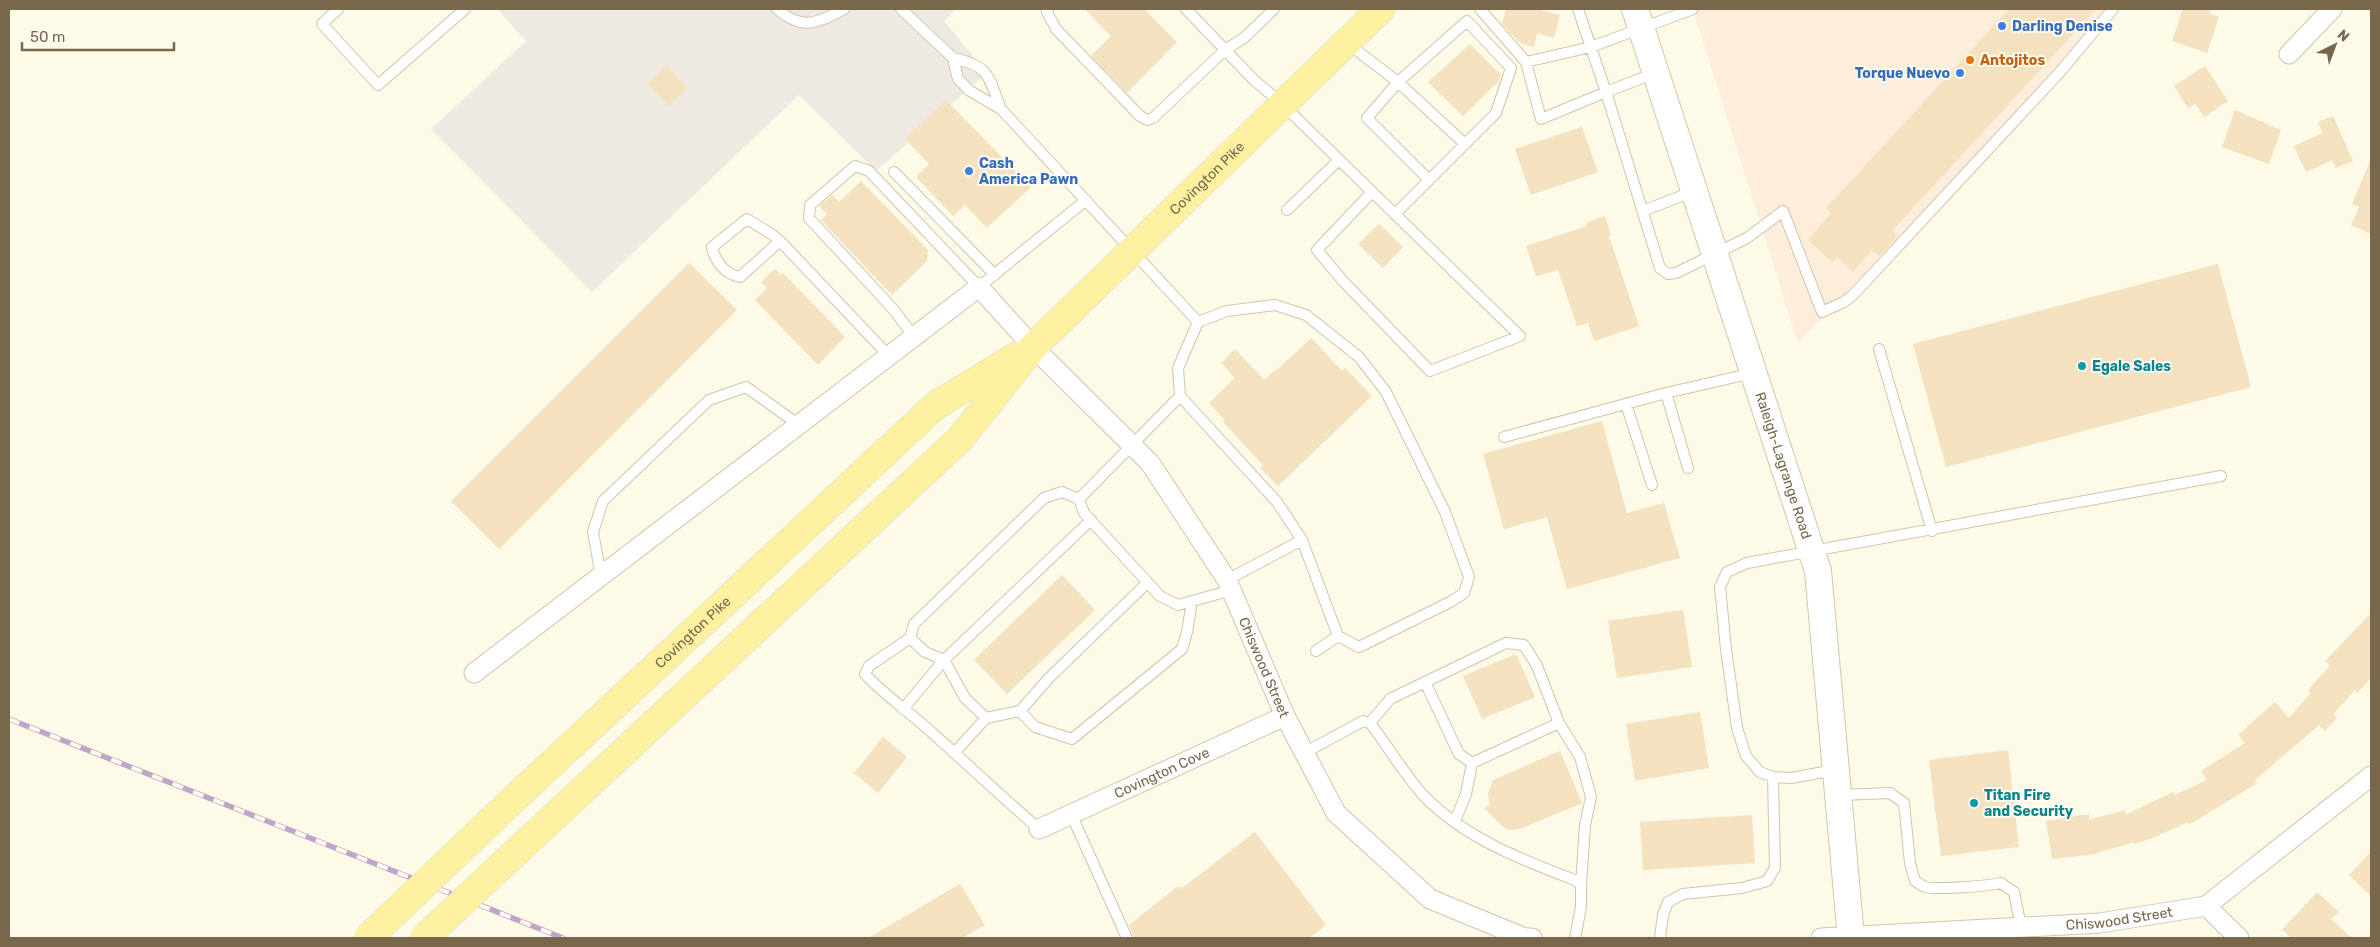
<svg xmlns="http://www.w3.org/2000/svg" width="2380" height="947" font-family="Rubik,sans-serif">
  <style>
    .commercial { fill: #fdeedc }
    .industrial { fill: #eeeae1 }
    .building { fill: #f3e1bf }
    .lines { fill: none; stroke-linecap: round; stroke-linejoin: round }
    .service-casing { stroke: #cfc5ad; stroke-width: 12 }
    .minor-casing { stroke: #cfc5ad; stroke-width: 21 }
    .secondary-casing { stroke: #d2c7aa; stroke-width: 28 }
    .primary-casing { stroke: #dcd7d0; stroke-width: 29 }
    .service { stroke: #fff; stroke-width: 10 }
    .minor { stroke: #fff; stroke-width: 19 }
    .secondary { stroke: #fff; stroke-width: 26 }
    .primary { stroke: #fcf1a0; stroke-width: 28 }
    .rail-casing { stroke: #c1a5c8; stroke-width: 5.5 }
    .rail { stroke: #fffdef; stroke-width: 4; stroke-dasharray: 11; stroke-linecap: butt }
    .primary-bridge-casing { stroke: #dcd7d0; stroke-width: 29; stroke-linecap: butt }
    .primary-bridge { stroke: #fcf1a0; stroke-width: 28 }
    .shop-dot { fill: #3f7fe0; stroke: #fffdef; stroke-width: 2 }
    .food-dot { fill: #e8710a; stroke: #fffdef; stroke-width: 2 }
    .culture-dot { fill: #0f9aa8; stroke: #fffdef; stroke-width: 2 }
    .labels { text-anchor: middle; stroke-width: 4; stroke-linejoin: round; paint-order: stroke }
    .shop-label { font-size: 14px; font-weight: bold; fill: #366cbe; stroke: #fffdef; text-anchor: start }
    .food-label { font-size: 14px; font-weight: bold; fill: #c56008; stroke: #fffdef; text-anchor: start }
    .street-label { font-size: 14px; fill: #78674b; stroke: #fffdef }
    .culture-label { font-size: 14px; font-weight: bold; fill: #0d838f; stroke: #fffdef; text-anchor: start }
  </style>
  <rect width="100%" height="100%" fill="#fdfae8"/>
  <path class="commercial" d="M 1693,9 L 2117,9 L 1798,343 Z"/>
  <path class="industrial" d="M 497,9 L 956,9 L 944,21 L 987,73 L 876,171 L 799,95 L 592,292 L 431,129 L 526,41 Z"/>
  <path class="building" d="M 1085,9 L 1144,9 L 1177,42 L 1127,93 L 1091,56 L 1111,36 Z
    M 1506,9 L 1536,9 L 1560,15 L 1554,38 L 1537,33 L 1534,47 L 1520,43 L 1502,24 Z
    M 2009,9 L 2096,9 L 1892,231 L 1898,236 L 1879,256 L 1872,250 L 1853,272 L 1837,257 L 1832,262 L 1808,240 L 1831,213 L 1826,208 Z
    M 2183,9 L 2211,9 L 2209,13 L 2219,17 L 2207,53 L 2172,41 Z
    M 1470,44 L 1501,75 L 1499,81 L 1463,116 L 1428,82 Z
    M 666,65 L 688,88 L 669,106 L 647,84 Z
    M 2205,66 L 2228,101 L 2204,117 L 2195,104 L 2188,108 L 2174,86 Z
    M 946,100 L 1031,187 L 987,228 L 965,205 L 953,216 L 916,177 L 929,164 L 905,139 Z
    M 2235,110 L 2281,130 L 2269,164 L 2222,147 Z
    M 2333,116 L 2353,161 L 2336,168 L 2332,160 L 2306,172 L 2294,146 L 2323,133 L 2318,122 Z
    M 1582,127 L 1598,172 L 1531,195 L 1515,149 Z
    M 2371,159 L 2371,234 L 2351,225 L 2359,207 L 2352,204 Z
    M 861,181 L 928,250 L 927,261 L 892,295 L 821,220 L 827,214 L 819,206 L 832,195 L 839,202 Z
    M 1605,216 L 1611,236 L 1609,236 L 1639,326 L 1594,341 L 1588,323 L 1577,326 L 1558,270 L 1536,276 L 1526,246 L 1587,226 L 1586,223 Z
    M 1379,224 L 1403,247 L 1383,268 L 1358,244 Z
    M 689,263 L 737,310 L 499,549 L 451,501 Z
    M 2218,264 L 2251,387 L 1946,467 L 1913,344 Z
    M 775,269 L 781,275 L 783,273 L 845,337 L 818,365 L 755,300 L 767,288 L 761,282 Z
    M 1311,338 L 1342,371 L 1345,368 L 1372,396 L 1278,486 L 1260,468 L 1263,465 L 1223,422 L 1225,420 L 1209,403 L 1235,378 L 1221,363 L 1235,349 L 1264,380 L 1275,370 L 1276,371 Z
    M 1602,421 L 1627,513 L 1664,503 L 1680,558 L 1567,589 L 1547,517 L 1504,529 L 1483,454 Z
    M 1062,575 L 1095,610 L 1007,694 L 974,660 Z
    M 1683,610 L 1692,667 L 1617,678 L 1608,621 Z
    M 2371,613 L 2371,678 L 2357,693 L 2355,690 L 2333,714 L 2337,718 L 2325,731 L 2319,725 L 2254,781 L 2256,784 L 2190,824 L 2188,822 L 2155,837 L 2135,844 L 2134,842 L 2094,854 L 2052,859 L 2046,821 L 2089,814 L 2089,820 L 2125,810 L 2125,815 L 2173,792 L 2175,795 L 2207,780 L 2201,771 L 2245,743 L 2238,735 L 2275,702 L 2289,718 L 2311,693 L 2308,690 L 2330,666 L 2325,661 Z
    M 1516,654 L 1535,697 L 1482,719 L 1463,676 Z
    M 1700,712 L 1709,768 L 1635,781 L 1626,724 Z
    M 883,737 L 907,757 L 878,793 L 854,773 Z
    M 2008,750 L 2019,847 L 1941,856 L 1929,760 Z
    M 1560,751 L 1582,803 L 1520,829 L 1509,830 L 1502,826 L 1484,808 L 1490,805 L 1488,793 L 1493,780 Z
    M 1752,815 L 1755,863 L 1643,870 L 1640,822 Z
    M 1255,832 L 1326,925 L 1309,938 L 1134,938 L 1129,925 L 1178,886 L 1181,889 Z
    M 2371,852 L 2371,896 L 2349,875 Z
    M 960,884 L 985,925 L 962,938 L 868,938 Z
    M 2317,892 L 2339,912 L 2331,919 L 2352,938 L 2291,938 L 2282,930 Z"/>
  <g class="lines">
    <g class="service-casing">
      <path id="service" d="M 338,9 L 322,24 L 378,85 L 465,9
        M 777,9 C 802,31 818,23 844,9
        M 901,9 L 953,58 L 958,79 L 970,91 L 1001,109 L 1198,322 L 1178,368 L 1180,396 L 1277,502 L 1302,540 L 1338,636 L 1359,647 L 1452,601 L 1464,593 L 1469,577 L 1445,512 L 1386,392 L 1359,357 L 1306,315 L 1275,305 L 1227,311 L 1198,322
        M 1048,9 L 1047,12 L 1056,29 L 1140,116 L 1147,120 L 1153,118 L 1225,50 L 1244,38 L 1274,9
        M 1186,9 L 1253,79 L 1282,104 L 1520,336 L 1430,371 L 1343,281 L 1317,250 L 1372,192
        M 1480,9 L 1526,62 L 1591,47 L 1693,9
        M 1347,43 L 1398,82 L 1465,144
        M 953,58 C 990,66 988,76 1001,109
        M 1526,62 L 1541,119 L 1606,92 L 1578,9
        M 1655,73 L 1606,92 L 1660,268 L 1668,274 L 1676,273 L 1747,238 L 1783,211 L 1822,312 L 1844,302 L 1853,295 L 2060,72 L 2113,9
        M 894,172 L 995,275
        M 1287,210 L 1339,160
        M 1643,211 L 1694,191
        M 1395,214 L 1496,113 L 1511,68 L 1467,21 L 1398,82 L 1367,118 L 1429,180
        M 780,241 L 740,277 C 725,274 715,262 712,247 L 747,219 L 773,235 L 780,241 L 889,356
        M 914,337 L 894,310 L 809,218 L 810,205 L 855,166 L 869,171 L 979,287 L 1086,200
        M 1879,349 L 1932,531
        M 1180,396 L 1079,499 L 1084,513 L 1160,596 L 1178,605 L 1232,590
        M 1626,404 L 1652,485
        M 1504,437 L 1666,393
        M 1688,468 L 1666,393 L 1753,373
        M 1079,499 L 1062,492 L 1044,498 L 914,624 L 910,638 L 925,652 L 944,660 L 1091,520
        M 601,576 L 593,532 L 603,501 L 709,400 L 746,387 L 799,425
        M 1227,580 L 1302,540
        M 1147,583 L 1049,678 L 1020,711 L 1035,727 L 1072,739 L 1182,649 L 1187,632 L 1192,601
        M 910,638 L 869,666 L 865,674 C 884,695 907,710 928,729 C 965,762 1001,796 1039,829
        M 1316,651 L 1338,636
        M 903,709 L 944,660 L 965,698 L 986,718 L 1020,711
        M 1370,723 L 1390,699 L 1506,643 L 1524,645 L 1537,666 L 1559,723 L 1472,763 L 1459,754 L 1425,682
        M 1559,723 L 1580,757 L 1591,797 L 1585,825 L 1581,885
        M 954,753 L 986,718
        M 1304,753 L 1363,721 L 1370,723 C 1389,747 1404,775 1425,797 C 1465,838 1522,860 1575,880 L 1581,885 L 1581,907 L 1575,938
        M 1835,770 L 1791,778 L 1773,777 L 1760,772 L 1746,756 L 1737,728 L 1726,649 L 1720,587 L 1727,572 L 1747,563 L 2221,476
        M 1840,795 L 1890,793 L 1904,803 L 1910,863 L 1915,881 C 1918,883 1922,886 1925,887 C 1939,890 1987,886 2001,883 L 2014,892 L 2021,927
        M 1071,814 L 1127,938
        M 1455,821 L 1466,794 L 1472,763
        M 1660,938 L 1663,915 L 1668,902 L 1683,894 L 1742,888 L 1767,881 L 1775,868 L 1773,777"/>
    </g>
    <g class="minor-casing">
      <g id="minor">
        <path d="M 2289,54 L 2332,9"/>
        <path id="s1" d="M 474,673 L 979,287 L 1033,347 L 1150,463 L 1227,580 L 1285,716 L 1336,813 L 1430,899 L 1525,938 L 1532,938"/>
        <path id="s2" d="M 1039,829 L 1285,716"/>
        <path d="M 2206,906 L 2239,938"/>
        <path id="s3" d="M 1821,938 L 2100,923 L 2206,906 L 2371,776"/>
      </g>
    </g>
    <g class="secondary-casing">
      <g id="secondary">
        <path id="s4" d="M 1635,9 L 1818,571 L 1851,938"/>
      </g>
    </g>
    <g class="primary-casing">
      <g id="primary">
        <path id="s5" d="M 499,813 L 935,406 L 1017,356"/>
        <path id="s6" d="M 528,841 L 960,439 L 1033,347 L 1381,9"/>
      </g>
    </g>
    <use href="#service" class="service"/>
    <use href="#minor" class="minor"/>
    <use href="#secondary" class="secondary"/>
    <use href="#primary" class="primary"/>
    <g class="rail-casing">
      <path id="rail" d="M 9,719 L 563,938"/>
    </g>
    <use href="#rail" class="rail"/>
    <g class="primary-bridge-casing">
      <path id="primary-bridge" d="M 368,938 L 499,813
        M 424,938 L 528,841"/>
    </g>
    <use href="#primary-bridge" class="primary-bridge"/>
  </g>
  <g class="shop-dot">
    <circle cx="2002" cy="26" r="5"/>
    <circle cx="1960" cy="73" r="5"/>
    <circle cx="969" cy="171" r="5"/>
  </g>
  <circle class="food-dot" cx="1970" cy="60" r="5"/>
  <g class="culture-dot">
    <circle cx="2082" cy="366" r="5"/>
    <circle cx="1974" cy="803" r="5"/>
  </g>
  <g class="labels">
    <g class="shop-label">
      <text x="2012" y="31">Darling Denise</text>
      <text x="1950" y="78" text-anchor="end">Torque Nuevo</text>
      <text x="979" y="168">Cash<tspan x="979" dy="16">America Pawn</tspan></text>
    </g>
    <g class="food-label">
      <text x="1980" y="65">Antojitos</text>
    </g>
    <g class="street-label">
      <text dy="5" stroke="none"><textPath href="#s6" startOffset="950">Covington Pike</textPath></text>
      <text dy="5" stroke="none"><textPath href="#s4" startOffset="480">Raleigh-Lagrange Road</textPath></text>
      <text dy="5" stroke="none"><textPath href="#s5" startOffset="265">Covington Pike</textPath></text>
      <text dy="5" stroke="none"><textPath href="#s1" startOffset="1116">Chiswood Street</textPath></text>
      <text dy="5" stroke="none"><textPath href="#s2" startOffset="135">Covington Cove</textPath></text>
      <text dy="5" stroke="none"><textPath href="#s3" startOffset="299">Chiswood Street</textPath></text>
    </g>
    <g class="culture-label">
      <text x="2092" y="371">Egale Sales</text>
      <text x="1984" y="800">Titan Fire<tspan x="1984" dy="16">and Security</tspan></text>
    </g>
  </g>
  <rect width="2380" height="947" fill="none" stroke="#78674b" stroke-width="20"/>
  <g transform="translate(2335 45) rotate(42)" stroke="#fffdef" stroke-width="4" paint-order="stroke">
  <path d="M0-4L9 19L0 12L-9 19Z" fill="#78674b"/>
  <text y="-8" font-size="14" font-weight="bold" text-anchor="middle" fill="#78674b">N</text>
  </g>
  <path d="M22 42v8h152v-8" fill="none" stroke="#78674b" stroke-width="2.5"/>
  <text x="30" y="42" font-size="15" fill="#78674b" stroke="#fffdef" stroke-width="4" paint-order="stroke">50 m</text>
</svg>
